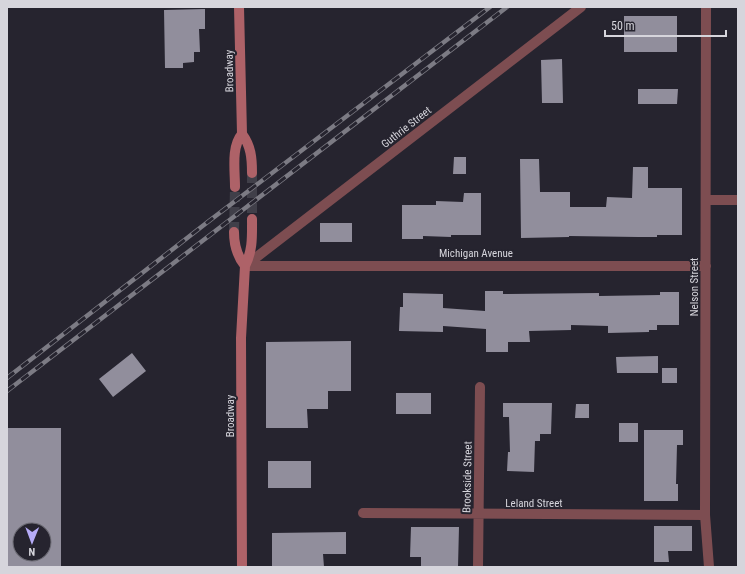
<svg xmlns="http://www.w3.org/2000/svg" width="745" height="574" font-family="'Roboto Condensed',sans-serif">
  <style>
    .building { fill: #918e9c; fill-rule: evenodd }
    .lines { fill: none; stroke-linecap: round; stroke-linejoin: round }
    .secondary-tunnel { stroke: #403f49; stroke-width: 10; stroke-dasharray: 10 5; stroke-linecap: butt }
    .street { stroke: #7d4d51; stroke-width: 10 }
    .secondary { stroke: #ae6268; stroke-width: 10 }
    .rail-casing { stroke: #7c7b84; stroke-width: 4.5 }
    .rail { stroke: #26242f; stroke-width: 3; stroke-dasharray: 9; stroke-linecap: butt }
    .labels { text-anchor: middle; stroke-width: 4; stroke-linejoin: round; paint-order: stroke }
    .street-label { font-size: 11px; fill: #d6d5dc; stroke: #26242f }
  </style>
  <rect width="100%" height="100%" fill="#26242f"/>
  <path class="building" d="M 205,9 L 205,29 L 199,29 L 200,52 L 194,52 L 194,62 L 183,63 L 183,68 L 165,68 L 164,10 Z
    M 624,16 L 677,16 L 677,52 L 624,52 Z
    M 562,59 L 563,103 L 542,103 L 541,60 Z
    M 638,89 L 678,89 L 677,104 L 638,104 Z
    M 454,157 L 466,157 L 466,174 L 453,174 Z
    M 520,159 L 539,159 L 540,192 L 570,192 L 570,207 L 606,207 L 607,197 L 632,198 L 633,167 L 648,167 L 648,188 L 682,188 L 682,235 L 657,235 L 657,237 L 638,237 L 569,236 L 569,237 L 521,238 Z
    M 464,193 L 481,193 L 481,235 L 451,235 L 451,237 L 423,236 L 423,239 L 402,239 L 402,205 L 436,205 L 436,201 L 463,202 Z
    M 320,223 L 352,223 L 352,242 L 320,242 Z
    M 485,291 L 503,291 L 503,294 L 599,293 L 599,296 L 660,295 L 660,292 L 679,292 L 679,325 L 657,325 L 657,330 L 649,330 L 649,332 L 608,333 L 608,326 L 571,325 L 571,330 L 529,331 L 530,342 L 508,342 L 508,352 L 486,352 L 486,329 L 443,326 L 443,332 L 399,331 L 400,307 L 403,307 L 403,293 L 443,294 L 443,308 L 485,311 Z
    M 351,341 L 351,391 L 328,391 L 328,409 L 307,409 L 308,428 L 266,428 L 266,342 Z
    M 132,353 L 146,371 L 113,397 L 99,379 Z
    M 658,356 L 658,373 L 617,373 L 616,357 Z
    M 662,368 L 677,368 L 677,383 L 662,383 Z
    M 396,393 L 431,393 L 431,414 L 396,414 Z
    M 503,403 L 552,403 L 551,434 L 540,434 L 540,441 L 535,441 L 534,472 L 507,471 L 508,452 L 510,452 L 509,417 L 503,417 Z
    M 576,404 L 589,404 L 589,418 L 575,418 Z
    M 619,423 L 638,423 L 638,442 L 619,442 Z
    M 7,428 L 61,428 L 61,567 L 7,567 ZM 20,530 L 44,530 L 44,554 L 20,554 Z
    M 644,430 L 683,430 L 683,445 L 677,445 L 676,484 L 678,484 L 678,501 L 644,501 Z
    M 268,461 L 311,461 L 311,488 L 268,488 Z
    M 654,526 L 692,526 L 692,551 L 668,551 L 669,562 L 654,562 Z
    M 411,527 L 459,527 L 458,567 L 421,567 L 421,557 L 410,557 Z
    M 346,532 L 346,554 L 323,554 L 324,567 L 272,567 L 272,533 Z"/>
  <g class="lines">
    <path class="secondary-tunnel" d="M 252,173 L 252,219
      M 234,232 L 235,187"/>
    <path class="street" d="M 706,7 L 705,515 L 709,567
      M 707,200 L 738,200
      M 245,266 L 706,266
      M 245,266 L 581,7
      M 363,513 L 705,515
      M 478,567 L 480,387"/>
    <path class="secondary" d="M 239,7 L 242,134 C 251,146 252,158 252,173
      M 235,187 C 235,170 231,147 242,134
      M 234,232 C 234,245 237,256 245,266
      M 242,567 L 241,338 L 245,266 C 253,250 252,236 252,219"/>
    <g class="rail-casing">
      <path id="rail" d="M 7,378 L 209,221 L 490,7
        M 7,391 L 507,7"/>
    </g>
    <use href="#rail" class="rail"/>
  </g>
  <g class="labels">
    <g class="street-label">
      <text transform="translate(229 71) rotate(-91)" y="4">Broadway</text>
      <text transform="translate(406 127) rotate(-38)" y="4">Guthrie Street</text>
      <text x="476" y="257">Michigan Avenue</text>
      <text transform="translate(694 287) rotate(-90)" y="4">Nelson Street</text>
      <text transform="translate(230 416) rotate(-90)" y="4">Broadway</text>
      <text transform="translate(467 477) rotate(-89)" y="4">Brookside Street</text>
      <text x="534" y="507">Leland Street</text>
    </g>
  </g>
  <rect width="745" height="574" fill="none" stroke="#d6d5dc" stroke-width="16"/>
  <g transform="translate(32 542) rotate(181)"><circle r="19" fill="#26242f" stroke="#6c6b74"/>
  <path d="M0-3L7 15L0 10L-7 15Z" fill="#b6acf8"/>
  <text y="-6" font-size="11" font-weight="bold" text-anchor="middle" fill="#d6d5dc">N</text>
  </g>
  <path d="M605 30v6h121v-6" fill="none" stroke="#d6d5dc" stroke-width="2"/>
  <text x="611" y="30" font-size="12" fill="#d6d5dc" stroke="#26242f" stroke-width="3" paint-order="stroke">50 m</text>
</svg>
